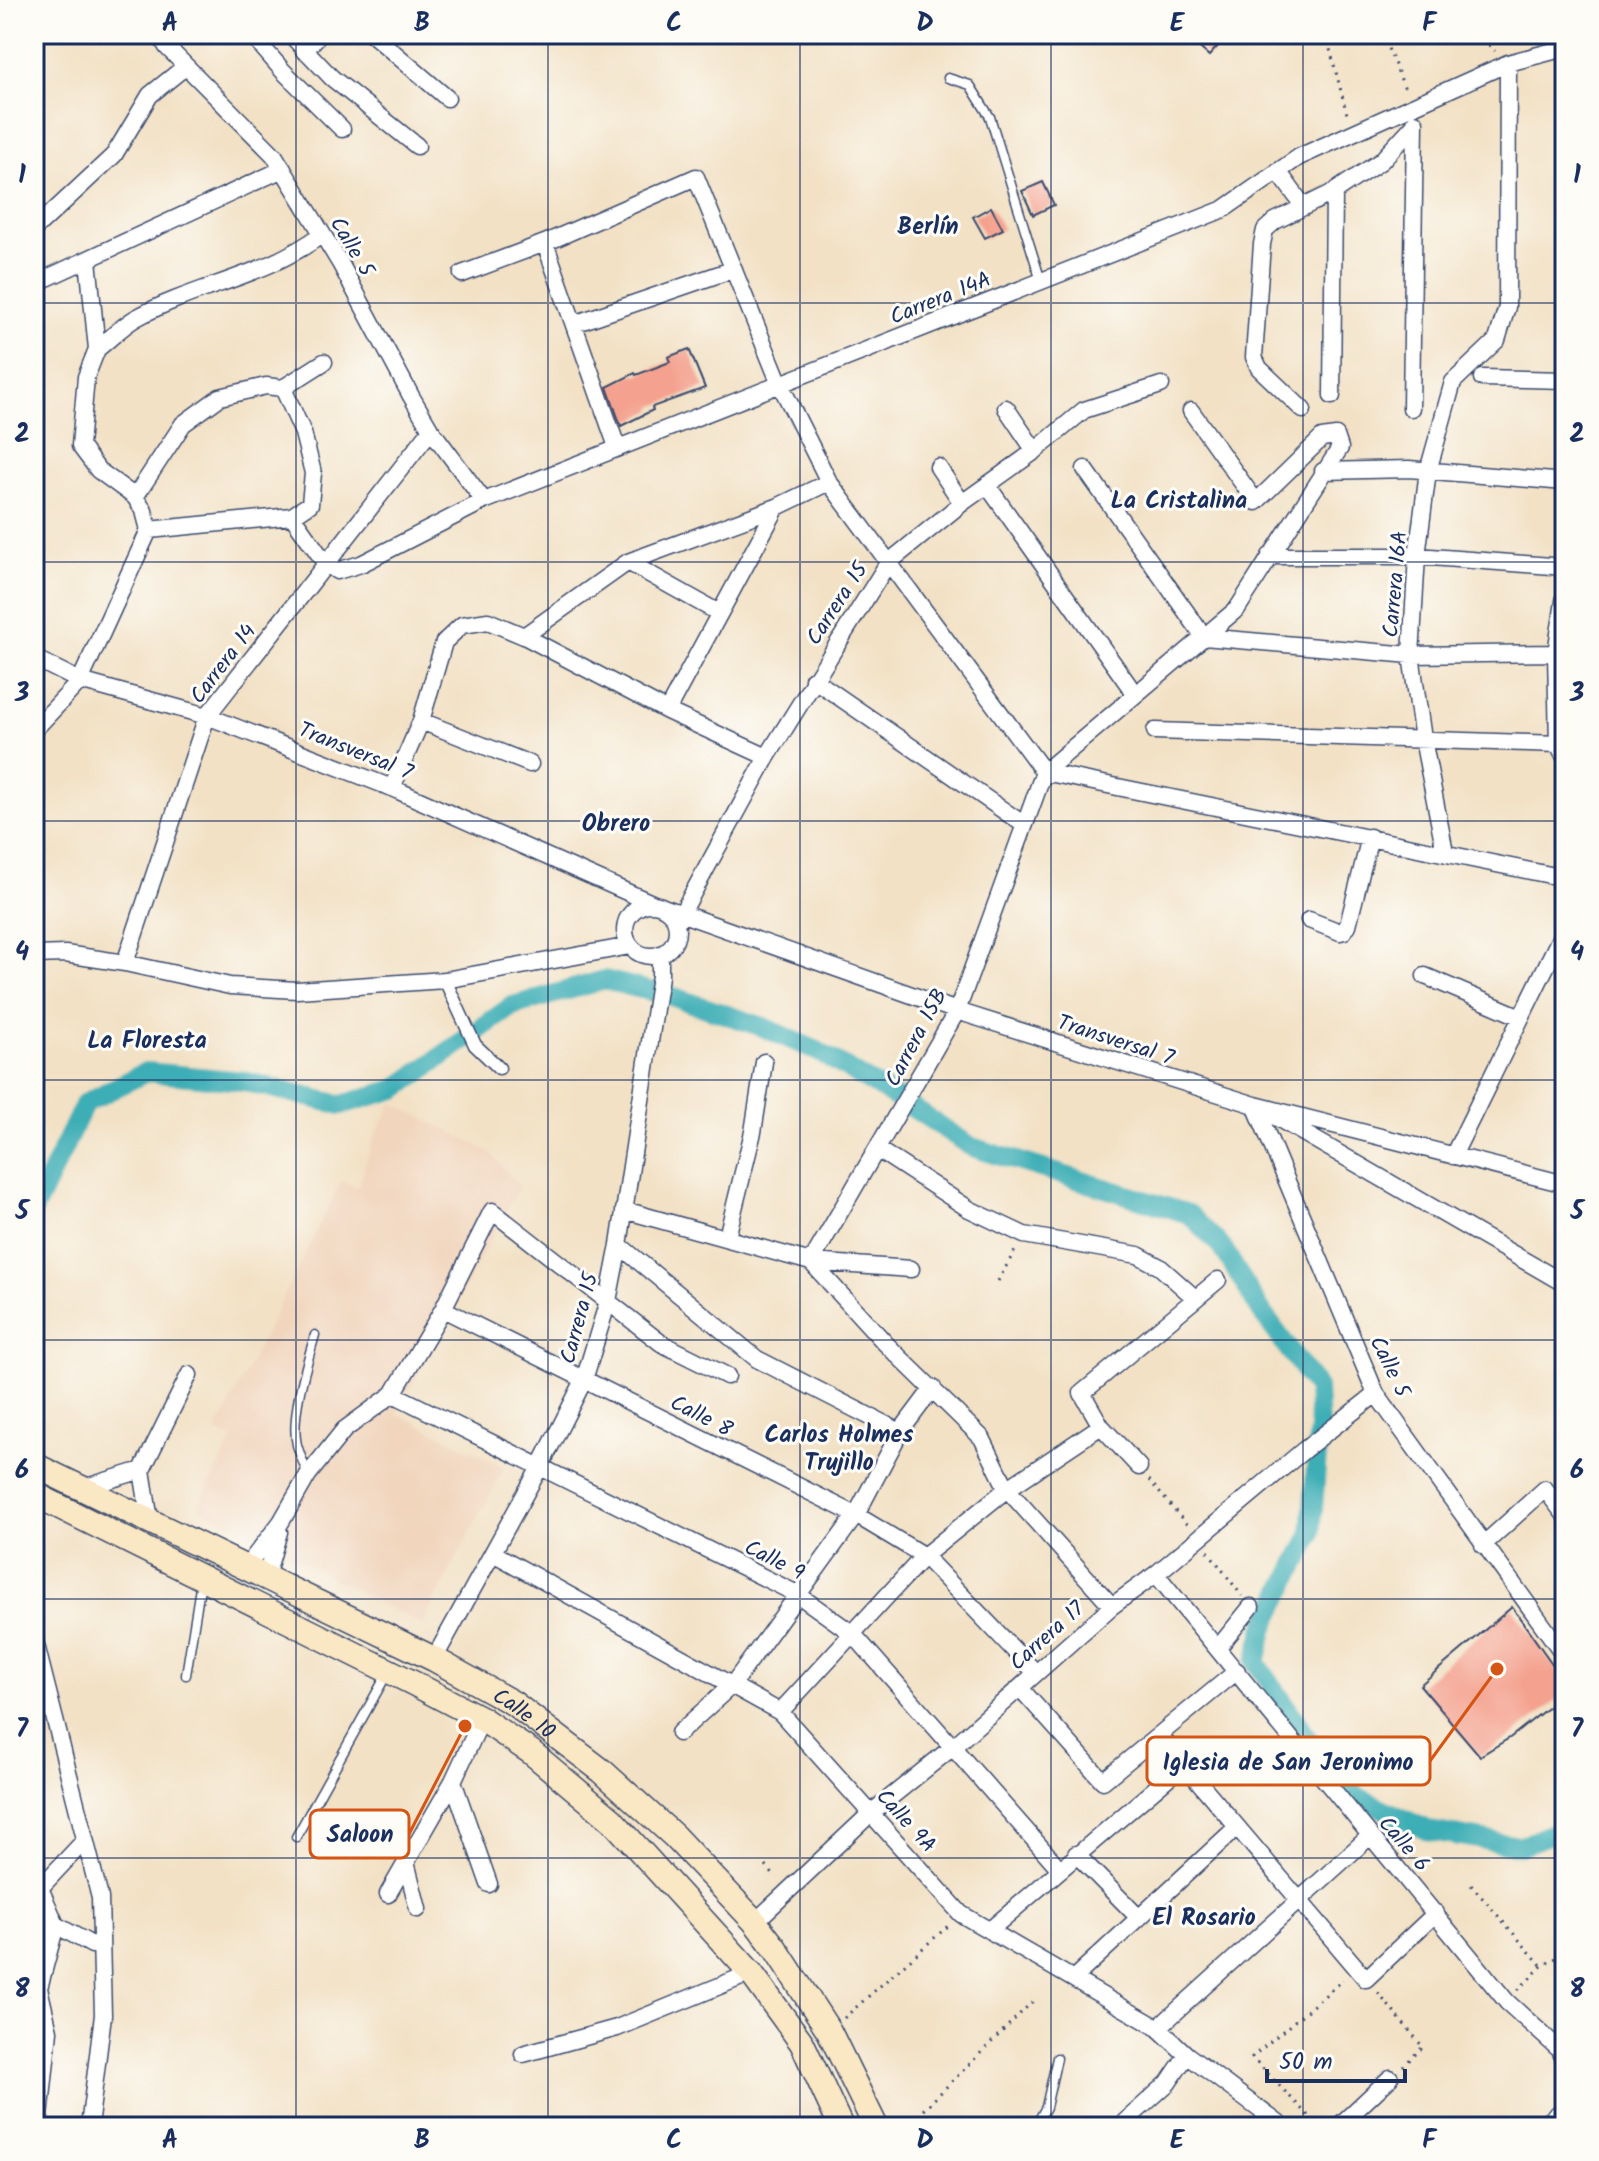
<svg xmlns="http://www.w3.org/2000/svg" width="1599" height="2161" font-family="Kalam,sans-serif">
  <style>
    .built { fill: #f1d5bd }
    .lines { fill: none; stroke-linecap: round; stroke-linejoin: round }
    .canal { stroke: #3daeb6; stroke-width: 20 }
    .building { fill: #f4a28f }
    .service-casing { stroke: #3b4a6d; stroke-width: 11 }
    .pedestrian-casing { stroke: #3b4a6d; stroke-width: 15 }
    .minor-casing { stroke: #3b4a6d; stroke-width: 19 }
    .secondary-casing { stroke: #3b4a6d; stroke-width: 27 }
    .path { stroke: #3b4a6d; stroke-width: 3; stroke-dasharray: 2 6; stroke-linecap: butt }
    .service { stroke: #fff; stroke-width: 8 }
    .pedestrian { stroke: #fff; stroke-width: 12 }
    .minor { stroke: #fff; stroke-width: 16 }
    .secondary { stroke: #fae7c3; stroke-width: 24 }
    .grid { fill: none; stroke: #1b2f5e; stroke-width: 2; stroke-opacity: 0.55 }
    .labels { text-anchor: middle; stroke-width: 6; stroke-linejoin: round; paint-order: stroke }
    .street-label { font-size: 22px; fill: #1b2f5e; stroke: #fdfcf7 }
    .neighbourhood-label { font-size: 24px; font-weight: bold; fill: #1b2f5e; stroke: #fdfcf7 }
    .leader { fill: none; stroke: #d45514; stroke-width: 3 }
    .callout-dot { fill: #d45514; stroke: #fdfcf7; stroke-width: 3 }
    .callout { fill: #fdfcf7; stroke: #d45514; stroke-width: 3 }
    .callout-label { font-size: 24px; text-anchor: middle; font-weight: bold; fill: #1b2f5e }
    .neatline { fill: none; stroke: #1b2f5e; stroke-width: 3 }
    .grid-label { font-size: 26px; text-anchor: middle; font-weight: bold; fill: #1b2f5e }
  </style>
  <rect width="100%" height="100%" fill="#fdfcf7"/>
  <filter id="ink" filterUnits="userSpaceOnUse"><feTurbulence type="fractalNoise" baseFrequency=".0125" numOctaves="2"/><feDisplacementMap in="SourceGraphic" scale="16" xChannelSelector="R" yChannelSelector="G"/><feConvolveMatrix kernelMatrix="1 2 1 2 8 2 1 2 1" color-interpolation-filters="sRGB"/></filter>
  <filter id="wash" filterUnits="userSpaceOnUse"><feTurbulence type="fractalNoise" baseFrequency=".006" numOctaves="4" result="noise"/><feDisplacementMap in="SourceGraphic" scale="32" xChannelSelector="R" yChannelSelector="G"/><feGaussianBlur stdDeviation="1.8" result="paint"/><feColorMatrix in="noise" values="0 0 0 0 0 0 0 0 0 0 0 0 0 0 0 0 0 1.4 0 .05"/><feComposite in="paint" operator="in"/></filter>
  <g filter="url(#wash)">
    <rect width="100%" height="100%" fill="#f2e1c5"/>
    <path class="built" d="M 393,1103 L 489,1151 L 520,1186 L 397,1413 L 504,1467 L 422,1625 L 198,1507 L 233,1439 L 216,1432 L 341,1181 L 358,1187 L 374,1138 Z"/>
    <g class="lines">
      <path class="canal" d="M 34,1209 L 85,1103 L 146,1072 L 243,1081 L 341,1105 L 396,1089 L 512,1006 L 604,980 L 671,996 L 763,1027 L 819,1052 L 905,1103 L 972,1147 L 1189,1214 L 1222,1247 L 1261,1311 L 1317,1388 L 1319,1427 L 1311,1535 L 1265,1626 L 1256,1662 L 1309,1740 L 1358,1797 L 1430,1831 L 1520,1846 L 1555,1832 L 1565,1824"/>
    </g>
    <g id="blocks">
      <path class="building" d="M 1184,34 L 1229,34 L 1209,56 Z
        M 1043,182 L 1054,205 L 1033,215 L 1022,191 Z
        M 991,207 L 1003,229 L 985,238 L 973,217 Z
        M 689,349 L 705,388 L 652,407 L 653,410 L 621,426 L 607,387 L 635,373 L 636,375 L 670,362 L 668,357 Z
        M 1512,1607 L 1565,1682 L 1565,1694 L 1511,1737 L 1480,1756 L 1420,1685 Z"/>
    </g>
  </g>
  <g filter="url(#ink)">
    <use href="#blocks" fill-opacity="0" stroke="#3b4a6d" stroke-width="2"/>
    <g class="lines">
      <g class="service-casing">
        <path id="service" d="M 948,78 L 970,85 L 990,117 L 1041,281
          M 308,1475 C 304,1465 300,1455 297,1445 C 290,1417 307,1363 315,1335
          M 186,1675 L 201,1581
          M 296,1837 L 387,1674
          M 1035,2127 L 1046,2107 L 1057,2058"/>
      </g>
      <g class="pedestrian-casing">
        <path id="pedestrian" d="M 445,980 L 475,1045 L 499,1068"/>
      </g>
      <g class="minor-casing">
        <path id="minor" d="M 159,34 L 167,47 L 274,155 L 340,263 L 411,396 L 431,430 L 484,501
          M 251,34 L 283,71 L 342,129
          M 290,34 L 332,78 L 417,146
          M 372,34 L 447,98
          M 304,51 L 320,34
          M 1278,171 L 1304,207
          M 39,225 L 114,155 L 150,95 L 186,66
          M 545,243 L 617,447
          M 88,260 L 97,349 L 86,377 L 80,446 L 98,470 L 135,497
          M 462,274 L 545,243 L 696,177 L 780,384 L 829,482 L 1044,772
          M 34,284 L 283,169
          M 574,324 L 734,269
          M 97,349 C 110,339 122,326 136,318 C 196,285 265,277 321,235
          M 1482,378 L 1565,380
          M 1332,396 L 1334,192
          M 1006,408 L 1035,451
          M 1411,408 L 1415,122
          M 1303,410 L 1259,368 L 1254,357 L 1262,244 L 1265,230 L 1275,221 L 1334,192 L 1381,161 L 1415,124
          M 938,467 L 962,503
          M 1085,469 L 1204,637
          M 1323,471 L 1409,469 L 1565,482
          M 987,485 L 1135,694
          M 292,516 L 326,564 L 337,571 L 361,564 L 484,501 L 1224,209 L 1299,157 L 1508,63 L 1565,48
          M 149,530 L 292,516 L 310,504 L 313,473 L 303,433 L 283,388
          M 1270,556 L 1417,556 L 1565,567
          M 628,562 L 719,613
          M 1565,595 L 1556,653 L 1558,744 L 1565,757
          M 524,636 L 628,562 L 777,507 L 829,482
          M 1204,637 L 1411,655 L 1556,653
          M 34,658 L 80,681 L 207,716 L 392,788 L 654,904
          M 813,679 L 1023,824
          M 667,711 L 777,507
          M 421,721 L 530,764
          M 34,730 L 80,681 L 149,530 L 144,511 L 135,497 L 183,424 L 220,397 L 266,386 L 283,388 L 324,362
          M 1155,731 L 1558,744
          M 1044,772 L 1565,878
          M 392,788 L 421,721 L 444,642 L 462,625 L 488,621 L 524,636 L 667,711 L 767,757
          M 1445,852 L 1423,739 L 1411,655 L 1417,556 L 1428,471 L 1453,382 L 1497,340 L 1507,307 L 1508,63
          M625 930a26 26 0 1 1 52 0a26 26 0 1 1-52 0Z
          M 663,907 L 957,1011 L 1255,1105 L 1565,1184
          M 682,913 L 767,757 L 888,563 L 962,503 L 1035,451 L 1084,410 L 1161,385
          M 1309,920 L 1340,932 L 1344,931 L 1348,925 L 1370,837
          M 34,955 L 65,954 L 125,963 L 230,986 L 297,990 L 445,980 L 630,946
          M 125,963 L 207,716 L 431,430
          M 1425,976 L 1521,1017
          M 1255,1105 L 1376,1394 L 1565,1656
          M 1274,1116 L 1565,1284
          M 877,1149 L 969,1209 L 1024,1235 L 1138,1255 L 1160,1267 L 1195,1298
          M 1453,1156 L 1565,928
          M 624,1210 L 811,1262 L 911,1269
          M 727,1237 L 753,1132 L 764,1062
          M 619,1245 L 757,1359 L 900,1432
          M 443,1309 L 856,1515 L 924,1556 L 1036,1673
          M 393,1394 L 797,1594 L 853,1634 L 1059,1868
          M 1139,1467 L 1101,1426 L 1082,1393 L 1218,1280
          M 83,1488 L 142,1470
          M 150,1521 L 142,1470 L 189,1375
          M 1483,1545 L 1545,1489 L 1565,1515
          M 493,1553 L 780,1712 L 961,1914 L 1158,2028 L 1187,2055 L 1283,2127
          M 247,1566 L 281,1522 L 308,1475 L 344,1430 L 393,1394 L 443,1309 L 492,1211 L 661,1343 L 727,1376
          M 1156,1574 L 1507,2002 L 1560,2050 L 1565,2062
          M 266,1576 L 279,1532
          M 1112,1606 L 1007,1489 L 982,1438 L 886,1344 L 811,1262 L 957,1011 L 1044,772 L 1237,609 L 1340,448 L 1336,436 L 1322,438 L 1256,502 L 1191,411
          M 34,1637 L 100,1898 L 103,2015 L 89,2127
          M 1218,1648 L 1251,1607
          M 434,1659 L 540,1467 L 584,1380 L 608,1301 L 619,1245 L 660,976 L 660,954
          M 1020,1688 L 1103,1781 L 1237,1671
          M 780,1712 L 924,1556 L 1007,1489 L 1101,1426
          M 679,1733 L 733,1684 L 856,1515 L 900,1432 L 933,1388
          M 1160,1736 L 1366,1979 L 1436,1913
          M 453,1781 L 489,1884
          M 1076,1854 L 1139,1918
          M 406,1862 L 418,1909
          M 40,1888 L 56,1925 L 92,1945 L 101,1945
          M 40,1888 L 85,1840
          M 388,1894 L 453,1781 L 482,1719
          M 755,1922 L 871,1813 L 954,1746 L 1112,1606 L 1156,1574 L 1304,1450 L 1376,1394
          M 991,1929 L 1184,1764
          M 1074,1978 L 1237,1827
          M 39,1988 L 49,2031 L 39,2127
          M 34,1996 L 39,1988 L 56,1925
          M 1158,2028 L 1370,1836
          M 523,2054 L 617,2028 L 751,1973
          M 1119,2127 L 1168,2083 L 1187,2055
          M 1338,2127 L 1390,2078
          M 1542,2127 L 1565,2108"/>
      </g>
      <g class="secondary-casing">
        <g id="secondary">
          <path id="s1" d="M 34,1465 L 434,1659 L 513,1703 L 602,1771 L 674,1836 L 755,1922 L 775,1948 L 829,2031 L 876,2127"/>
          <path d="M 34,1494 L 415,1684 L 482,1719 L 531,1752 L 612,1820 L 751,1973 L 802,2043 L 841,2127"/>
        </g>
      </g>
      <path class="path" d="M 1326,34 L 1348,118
        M 1382,34 L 1405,89
        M 1477,34 L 1495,51
        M 998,1281 L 1016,1249
        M 1149,1480 L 1188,1526
        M 1208,1551 L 1242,1596
        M 766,1866 L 776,1878
        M 1471,1885 L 1542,1966
        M 1518,1990 L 1542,1966 L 1565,1953
        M 1378,1993 L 1423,2047 L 1402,2067
        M 844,2018 L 949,1925
        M 906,2127 L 1036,1998
        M 1319,2127 L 1252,2057 L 1343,1980"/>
      <use href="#service" class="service"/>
      <use href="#pedestrian" class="pedestrian"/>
      <use href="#minor" class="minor"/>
      <use href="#secondary" class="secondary"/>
    </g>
  </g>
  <path class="grid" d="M 296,34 L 296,2127M 548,34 L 548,2127M 800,34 L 800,2127M 1051,34 L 1051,2127M 1303,34 L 1303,2127M 34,303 L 1565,303M 34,562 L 1565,562M 34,821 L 1565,821M 34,1080 L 1565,1080M 34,1340 L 1565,1340M 34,1599 L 1565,1599M 34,1858 L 1565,1858"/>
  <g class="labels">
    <g class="street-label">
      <text transform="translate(353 246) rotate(59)" y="8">Calle 5</text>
      <text transform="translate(940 297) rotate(-22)" y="8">Carrera 14A</text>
      <text transform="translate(1394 584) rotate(-85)" y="8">Carrera 16A</text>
      <text transform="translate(836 603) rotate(-57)" y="8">Carrera 15</text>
      <text transform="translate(222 663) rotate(-53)" y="8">Carrera 14</text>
      <text transform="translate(356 750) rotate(22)" y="8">Transversal 7</text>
      <text transform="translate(915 1037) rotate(-62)" y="8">Carrera 15B</text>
      <text transform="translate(1116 1039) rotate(18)" y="8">Transversal 7</text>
      <text transform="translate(578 1318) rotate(-75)" y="8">Carrera 15</text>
      <text transform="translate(1391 1366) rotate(64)" y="8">Calle 5</text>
      <text transform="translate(702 1415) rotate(27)" y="8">Calle 8</text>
      <text transform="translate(775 1559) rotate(27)" y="8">Calle 9</text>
      <text transform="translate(1046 1635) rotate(-42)" y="8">Carrera 17</text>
      <text dy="8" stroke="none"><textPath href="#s1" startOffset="550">Calle 10</textPath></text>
      <text transform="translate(907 1820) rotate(48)" y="8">Calle 9A</text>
      <text transform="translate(1405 1843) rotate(49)" y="8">Calle 6</text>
    </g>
    <g class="neighbourhood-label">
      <text x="928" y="234">Berlín</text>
      <text x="1179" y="508">La Cristalina</text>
      <text x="616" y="831">Obrero</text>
      <text x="147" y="1048">La Floresta</text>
      <text x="839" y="1442">Carlos Holmes<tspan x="839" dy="28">Trujillo</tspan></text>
      <text x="1204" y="1925">El Rosario</text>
    </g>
  </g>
  <path class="leader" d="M1497 1669L1430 1761M465 1726L409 1834"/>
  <g class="callout-dot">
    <circle cx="1497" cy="1669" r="8"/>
    <circle cx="465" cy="1726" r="8"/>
  </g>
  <g class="callout">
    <rect x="1147" y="1737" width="283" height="48" rx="8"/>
    <rect x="310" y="1810" width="99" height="48" rx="8"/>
  </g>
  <g class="callout-label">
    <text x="1288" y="1770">Iglesia de San Jeronimo</text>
    <text x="360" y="1842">Saloon</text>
  </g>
  <rect width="1599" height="2161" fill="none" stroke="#fdfcf7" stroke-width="88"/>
  <path d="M1267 2069v12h138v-12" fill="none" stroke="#1b2f5e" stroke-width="4"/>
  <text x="1279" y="2069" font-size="24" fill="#1b2f5e" stroke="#fdfcf7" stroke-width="6" paint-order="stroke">50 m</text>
  <rect x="44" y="44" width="1511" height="2073" class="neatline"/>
  <g class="grid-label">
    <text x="170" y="31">A</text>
    <text x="422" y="31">B</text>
    <text x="674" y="31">C</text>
    <text x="925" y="31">D</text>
    <text x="1177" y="31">E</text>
    <text x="1429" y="31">F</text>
    <text x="22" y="183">1</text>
    <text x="1577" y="183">1</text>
    <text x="22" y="442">2</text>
    <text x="1577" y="442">2</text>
    <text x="22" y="701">3</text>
    <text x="1577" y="701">3</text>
    <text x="22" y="960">4</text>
    <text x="1577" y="960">4</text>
    <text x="22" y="1219">5</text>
    <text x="1577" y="1219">5</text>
    <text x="22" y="1478">6</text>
    <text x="1577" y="1478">6</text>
    <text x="22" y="1737">7</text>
    <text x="1577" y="1737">7</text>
    <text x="22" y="1997">8</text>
    <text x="1577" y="1997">8</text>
    <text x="170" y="2148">A</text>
    <text x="422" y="2148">B</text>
    <text x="674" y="2148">C</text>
    <text x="925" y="2148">D</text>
    <text x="1177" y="2148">E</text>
    <text x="1429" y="2148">F</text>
  </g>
</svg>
